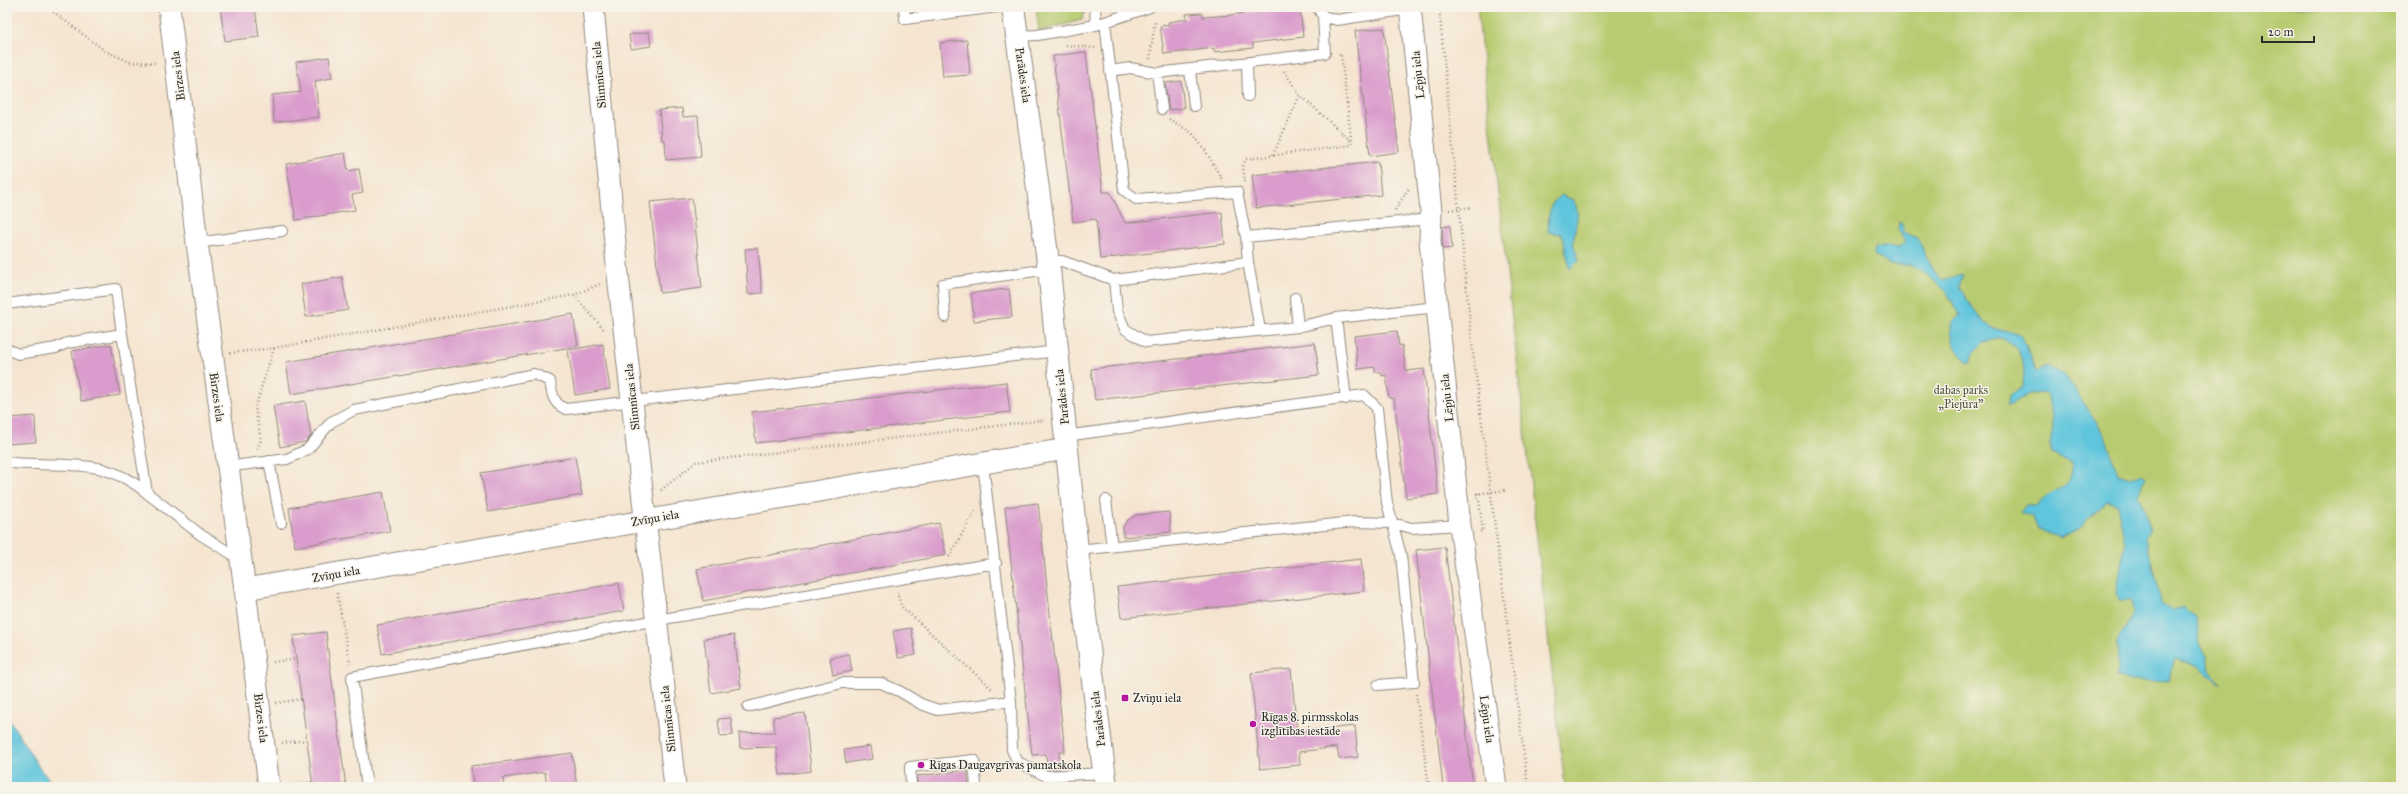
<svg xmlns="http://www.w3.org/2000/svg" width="2408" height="794" font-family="'IM FELL Great Primer',serif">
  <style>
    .green { fill: #b7cb70; stroke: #717b4e }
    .water { fill: #5fc5dc; stroke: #457884 }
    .building { fill: #da9ccc }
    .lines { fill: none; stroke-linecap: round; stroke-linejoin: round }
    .service-casing { stroke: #90887e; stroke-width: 12 }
    .minor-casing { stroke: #90887e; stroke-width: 23 }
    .tertiary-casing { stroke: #90887e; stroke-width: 24 }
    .path { stroke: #90887e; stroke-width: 2.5; stroke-dasharray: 1 3; stroke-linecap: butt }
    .service { stroke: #fff; stroke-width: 10 }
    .minor { stroke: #fff; stroke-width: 21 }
    .tertiary { stroke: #fff; stroke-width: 22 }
    .poi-dot { fill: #b5179e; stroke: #f7f3e8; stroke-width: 1.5 }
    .labels { text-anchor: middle; stroke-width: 3; stroke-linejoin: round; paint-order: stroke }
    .street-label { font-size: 12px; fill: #2b2b2b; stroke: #f7f3e8 }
    .park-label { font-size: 12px; fill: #4e533c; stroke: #f7f3e8 }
    .poi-label { font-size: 12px; fill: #2b2b2b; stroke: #f7f3e8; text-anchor: start }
  </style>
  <rect width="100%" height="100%" fill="#f7f3e8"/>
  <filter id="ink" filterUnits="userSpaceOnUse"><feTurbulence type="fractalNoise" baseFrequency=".025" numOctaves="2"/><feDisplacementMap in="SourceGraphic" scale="8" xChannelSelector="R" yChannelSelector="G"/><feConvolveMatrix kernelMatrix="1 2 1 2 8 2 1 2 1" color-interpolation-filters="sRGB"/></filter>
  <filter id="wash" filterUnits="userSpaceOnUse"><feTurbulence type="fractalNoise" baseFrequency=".012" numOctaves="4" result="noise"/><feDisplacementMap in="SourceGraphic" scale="16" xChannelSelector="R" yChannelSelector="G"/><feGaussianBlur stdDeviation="0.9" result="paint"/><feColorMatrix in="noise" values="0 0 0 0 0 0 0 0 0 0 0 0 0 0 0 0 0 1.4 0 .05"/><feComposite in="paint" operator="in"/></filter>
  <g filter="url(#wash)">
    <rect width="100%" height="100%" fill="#f5e5d0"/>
    <path class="green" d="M 1036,7 L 1086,7 L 1082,20 L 1039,31 Z
      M 1477,7 L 2401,7 L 2401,787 L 1565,787 Z"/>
    <path class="water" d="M 1561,195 L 1573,200 C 1583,215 1572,230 1574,246 C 1575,251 1578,255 1579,260 L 1570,269 L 1562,234 L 1548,232 C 1549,218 1547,204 1561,195 Z
      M 1899,222 L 1902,224 L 1904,233 L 1916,237 C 1925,251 1930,268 1941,280 L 1963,275 L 1959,288 C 1969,300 1976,318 1990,327 C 1998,331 2012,329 2020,335 C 2026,340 2032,363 2036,372 L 2047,367 L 2065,375 L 2105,435 L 2118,474 L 2130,478 L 2141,474 L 2146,477 L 2138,495 L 2147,516 L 2150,529 L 2145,537 L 2162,605 L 2172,611 L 2183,607 L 2196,616 L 2200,645 L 2207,657 L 2210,670 L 2220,684 L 2200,667 L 2175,659 L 2168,681 C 2148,679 2135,683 2115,676 L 2118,671 L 2117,644 L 2133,613 L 2131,600 L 2119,600 L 2117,591 L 2125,543 L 2117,504 L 2107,501 L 2079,528 L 2060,539 L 2037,528 L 2033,517 L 2020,513 L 2026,505 L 2037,505 C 2050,486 2073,496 2072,463 L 2051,454 C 2049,440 2051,441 2053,428 C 2054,417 2049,404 2046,393 L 2030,394 L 2007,406 L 2009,396 L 2023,386 L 2024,368 L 2018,349 L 2002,338 L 1984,342 L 1973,353 L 1970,363 C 1956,354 1951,341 1951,324 L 1960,315 L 1946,291 L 1926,274 L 1913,265 L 1890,265 L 1874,255 L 1875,248 L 1884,246 L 1898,248 L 1905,242 L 1898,229 Z
      M 7,716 L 40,769 L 56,787 L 7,787 Z"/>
    <g id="blocks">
      <path class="building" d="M 220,7 L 255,7 L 259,37 L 225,41 Z
        M 1256,7 L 1272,7 L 1272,9 L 1291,7 L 1292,10 L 1300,9 L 1303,37 L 1253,43 L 1253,48 L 1214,52 L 1214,48 L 1164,54 L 1160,26 L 1169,25 L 1168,22 L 1187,19 L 1186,14 L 1202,13 L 1203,17 L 1231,15 L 1256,11 Z
        M 1384,28 L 1399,152 L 1370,156 L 1355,31 Z
        M 649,32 L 651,46 L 631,49 L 629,35 Z
        M 967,40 L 970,75 L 943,77 L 940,43 Z
        M 1086,52 L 1103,192 L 1110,192 L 1125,223 L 1222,212 L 1225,244 L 1100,259 L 1096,219 L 1073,222 L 1053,56 Z
        M 329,57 L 332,78 L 315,81 L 319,117 L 274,122 L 272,95 L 301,92 L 296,62 Z
        M 1181,81 L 1184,108 L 1169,110 L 1165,83 Z
        M 682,108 L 683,117 L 698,116 L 701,157 L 666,160 L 665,140 L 662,140 L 659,110 Z
        M 345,153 L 348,171 L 359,169 L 363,193 L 352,195 L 355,210 L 296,220 L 286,164 Z
        M 1378,162 L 1381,195 L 1256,208 L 1252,175 Z
        M 692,198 L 702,288 L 660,293 L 650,202 Z
        M 1450,226 L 1452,248 L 1443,249 L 1442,227 Z
        M 758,248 L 762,293 L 748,294 L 745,249 Z
        M 342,277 L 348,310 L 306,317 L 301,284 Z
        M 1009,289 L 1012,317 L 974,321 L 971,293 Z
        M 573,314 L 578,346 L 291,394 L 286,362 Z
        M 1397,331 L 1399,346 L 1402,345 L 1406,371 L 1424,369 L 1438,494 L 1406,498 L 1394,398 L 1389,398 L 1386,375 L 1382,376 L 1381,372 L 1375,372 L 1375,367 L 1358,369 L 1354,336 Z
        M 1315,343 L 1319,375 L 1095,400 L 1091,369 Z
        M 111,344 L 120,395 L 81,401 L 72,351 Z
        M 603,344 L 610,389 L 575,395 L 568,350 Z
        M 1006,382 L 1010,412 L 756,443 L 752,412 Z
        M 305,401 L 311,436 L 305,442 L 280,447 L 273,406 Z
        M 35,416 L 36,442 L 7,444 L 7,418 Z
        M 575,457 L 582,495 L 488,512 L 481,473 Z
        M 383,492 L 390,531 L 295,547 L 289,508 Z
        M 1038,503 L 1065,752 L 1059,752 L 1061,768 L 1047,769 L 1046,754 L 1032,755 L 1005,507 Z
        M 1169,512 L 1171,532 L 1123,537 L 1123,527 L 1128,520 L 1136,515 Z
        M 939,523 L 946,555 L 703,601 L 697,569 Z
        M 1445,547 L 1448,572 L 1473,787 L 1443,787 L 1416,550 Z
        M 1361,559 L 1364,591 L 1121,618 L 1117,587 Z
        M 619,583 L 624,611 L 382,654 L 377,625 Z
        M 911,628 L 916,655 L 898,658 L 893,631 Z
        M 326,632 L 328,651 L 346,787 L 313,787 L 293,636 Z
        M 734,635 L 741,688 L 711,693 L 704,639 Z
        M 849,654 L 852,671 L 833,675 L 830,658 Z
        M 1291,669 L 1297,732 L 1355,726 L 1358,757 L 1339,759 L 1337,747 L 1299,752 L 1300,765 L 1260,769 L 1251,673 Z
        M 805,713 L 811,771 L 780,775 L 776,747 L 740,748 L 739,733 L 775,732 L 773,717 Z
        M 731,718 L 733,735 L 720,736 L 718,719 Z
        M 870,746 L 872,759 L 846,763 L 844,750 Z
        M 572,753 L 577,787 L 547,787 L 545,772 L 503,778 L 504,787 L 473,787 L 471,766 Z
        M 967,770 L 969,787 L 917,787 L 917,776 Z"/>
    </g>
  </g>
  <g filter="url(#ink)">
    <use href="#blocks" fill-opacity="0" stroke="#90887e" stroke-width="1"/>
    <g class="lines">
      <g class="service-casing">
        <path id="service" d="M 904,7 L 905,19 L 997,7
          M 1095,7 L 1096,25
          M 1323,16 L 1337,20 L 1410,9
          M 1105,22 L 1124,190 L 1136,199 L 1237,192 L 1246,237
          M 1017,36 L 1037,35 L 1096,25 L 1150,7
          M 1247,64 L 1248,96
          M 1190,70 L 1194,106
          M 1110,71 L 1130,68 L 1157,73 L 1325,53 L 1323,16 L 1317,7
          M 1157,73 L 1162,109
          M 197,243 L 282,231
          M 1048,261 L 1062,261 L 1114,280 L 1248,262 L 1246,237 L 1430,219
          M 1248,262 L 1260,330
          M 1114,280 L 1117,311 L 1125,329 L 1146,342 L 1298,327 L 1336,318 L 1437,307
          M 1295,298 L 1298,327
          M 7,304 L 116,289 L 122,334
          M 945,317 L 943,284 L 1049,269
          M 1336,318 L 1346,399
          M 7,349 L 18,354 L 56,348 L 67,343 L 122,334 L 147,493 L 201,535 L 240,559
          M 1065,436 L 1364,395 L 1377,408 L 1387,503 L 1401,555 L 1414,682 L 1378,685
          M 269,461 L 281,523
          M 7,462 C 17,464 27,464 38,464 C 83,466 110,462 147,493
          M 983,464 L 1011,701 L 1012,750 L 1018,762 L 1046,776 L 1104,773
          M 226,467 L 287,459 L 308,449 L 331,422 L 354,410 L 534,374 L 550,381 C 552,394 553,404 566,409 L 1057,351
          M 1106,500 L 1112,547
          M 1077,550 L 1355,522 L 1392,523 L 1412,528 L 1460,525
          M 748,707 L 842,683 L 881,683 L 901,692 L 921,704 L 938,710 L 1011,701
          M 367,787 L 352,677 L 657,620 L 996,563
          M 911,787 L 910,767 L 974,760 L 976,787"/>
      </g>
      <g class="minor-casing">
        <path id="minor" d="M 169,7 L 197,243 L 245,589 L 269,787
          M 593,7 L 618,275 L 675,787
          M 1410,7 L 1431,211 L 1430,241 L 1460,525 L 1496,787
          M 245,589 L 1066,449"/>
      </g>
      <g class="tertiary-casing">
        <path id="tertiary" d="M 1013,7 L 1049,269 L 1077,550 L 1106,787"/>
      </g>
      <path class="path" d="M 47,7 L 105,51 L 130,62 L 158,63
        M 1439,7 L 1473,353 L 1528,787
        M 1066,45 L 1095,48
        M 1150,59 L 1155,20
        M 1284,71 L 1299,94 L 1351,141
        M 1169,119 L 1192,133 L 1205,150 L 1223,181
        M 1273,155 L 1300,95
        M 1245,182 L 1243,165 L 1246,159 L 1352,145 L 1341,54 L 1338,55
        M 1395,210 L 1409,188
        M 1449,210 L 1471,207
        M 574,295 L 605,331
        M 230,353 L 274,348 L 574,295 L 600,284
        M 257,449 L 261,440 L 255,408 L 274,348
        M 661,490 L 696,462 L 1045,420
        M 1478,493 L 1483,531 L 1480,532
        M 1476,494 L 1507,490
        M 949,557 L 975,511
        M 897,592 L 901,606 L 993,690
        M 337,593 L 350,664
        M 273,662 L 297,659
        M 1416,694 L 1429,787
        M 276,703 L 302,699
        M 282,743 L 307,740
        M 287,785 L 312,782"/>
      <use href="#service" class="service"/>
      <use href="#minor" class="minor"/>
      <use href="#tertiary" class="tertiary"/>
    </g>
  </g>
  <g class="poi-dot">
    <rect x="1121" y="694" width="8" height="8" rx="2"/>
    <circle cx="1253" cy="724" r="4"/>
    <circle cx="921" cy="765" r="4"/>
  </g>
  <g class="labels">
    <g class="street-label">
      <text transform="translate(599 75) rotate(-95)" y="4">Slimnīcas iela</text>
      <text transform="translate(1023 75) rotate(82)" y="4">Parādes iela</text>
      <text transform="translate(1418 75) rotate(-96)" y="4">Lēpju iela</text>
      <text transform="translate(178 76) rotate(-97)" y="4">Birzes iela</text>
      <text transform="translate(217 397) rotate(82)" y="4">Birzes iela</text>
      <text transform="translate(632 397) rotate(-96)" y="4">Slimnīcas iela</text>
      <text transform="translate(1062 397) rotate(-96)" y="4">Parādes iela</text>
      <text transform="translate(1447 398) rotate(-96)" y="4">Lēpju iela</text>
      <text transform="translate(655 518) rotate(-10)" y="4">Zvīņu iela</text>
      <text transform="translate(336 574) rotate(-10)" y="4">Zvīņu iela</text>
      <text transform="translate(261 718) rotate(83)" y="4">Birzes iela</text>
      <text transform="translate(668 719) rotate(-96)" y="4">Slimnīcas iela</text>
      <text transform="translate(1098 719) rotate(-97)" y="4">Parādes iela</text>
      <text transform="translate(1487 719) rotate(82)" y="4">Lēpju iela</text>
    </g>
    <g class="park-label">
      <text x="1961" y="394">dabas parks<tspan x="1961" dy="14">„Piejūra”</tspan></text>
    </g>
    <g class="poi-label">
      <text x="1133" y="702">Zvīņu iela</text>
      <text x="1261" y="721">Rīgas 8. pirmsskolas<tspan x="1261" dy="14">izglītības iestāde</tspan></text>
      <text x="929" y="769">Rīgas Daugavgrīvas pamatskola</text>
    </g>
  </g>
  <rect width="2408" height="794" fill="none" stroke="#f7f3e8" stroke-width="24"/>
  <path d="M2262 36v6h52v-6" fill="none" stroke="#2b2b2b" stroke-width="2"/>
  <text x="2268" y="36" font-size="12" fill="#2b2b2b" stroke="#f7f3e8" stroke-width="3" paint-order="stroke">20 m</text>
</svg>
